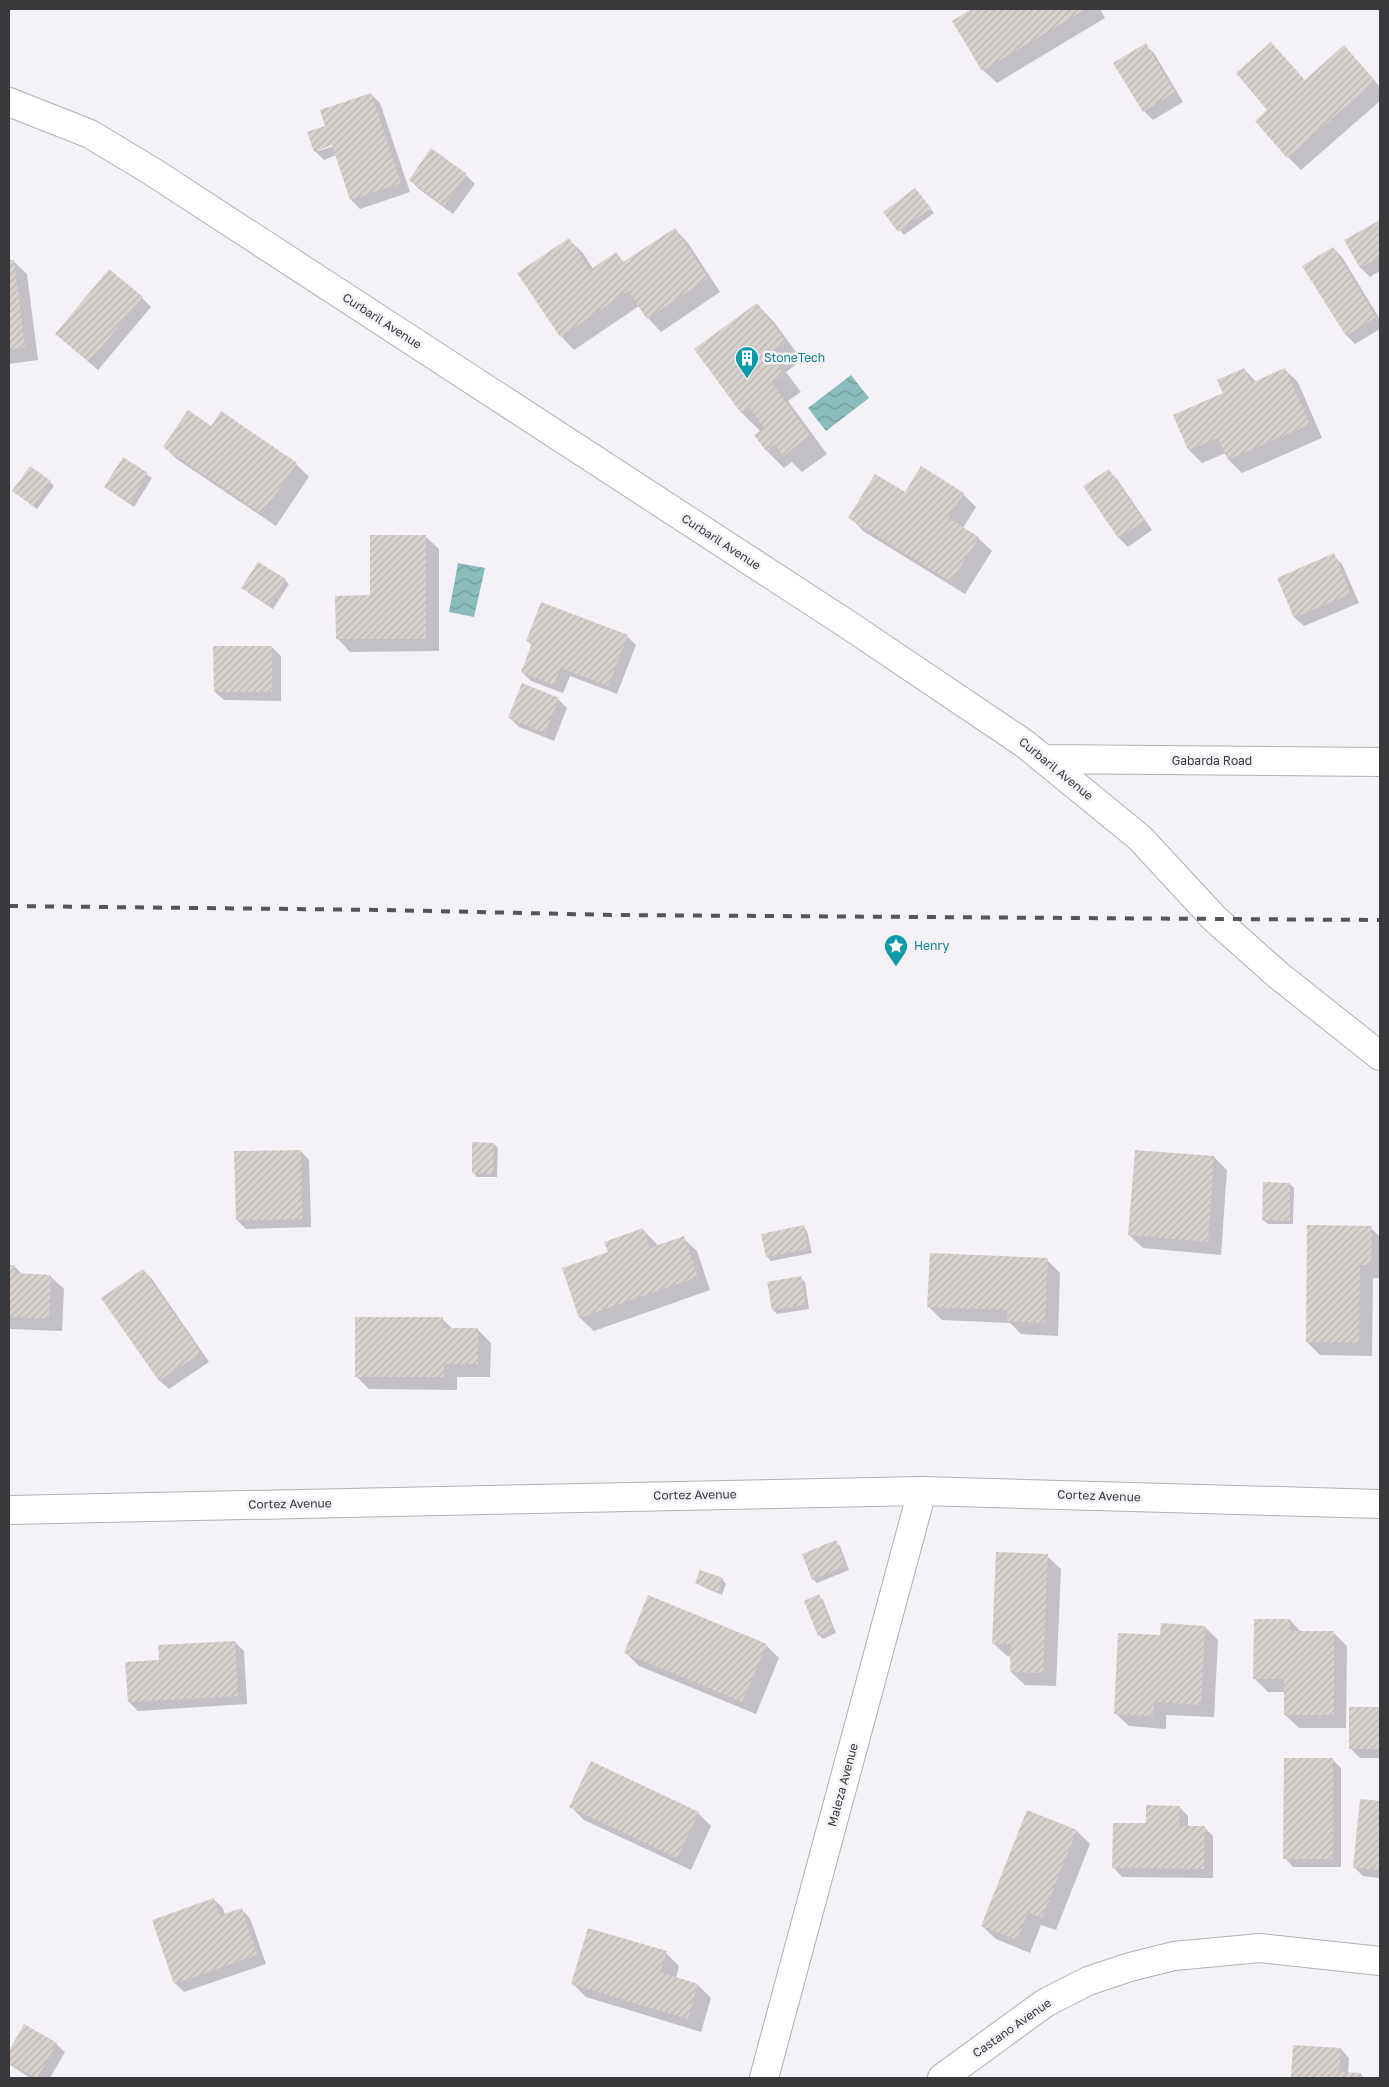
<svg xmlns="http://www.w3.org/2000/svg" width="1389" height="2087" font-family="'Golos Text',sans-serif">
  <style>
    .water { fill: url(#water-waves) }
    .shadow { fill: #0003; fill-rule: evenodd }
    .building { fill: url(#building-hatch) }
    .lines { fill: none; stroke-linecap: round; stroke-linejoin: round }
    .minor-casing { stroke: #b2afb5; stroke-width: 30 }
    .minor { stroke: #fff; stroke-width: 28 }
    .rail { stroke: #555456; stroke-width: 4; stroke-dasharray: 9 9; stroke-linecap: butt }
    .labels { text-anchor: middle; stroke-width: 5; stroke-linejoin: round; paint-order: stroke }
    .street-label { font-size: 12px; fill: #39383a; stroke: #f4f1f7 }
    .culture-label { font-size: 12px; fill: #0d838f; stroke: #f4f1f7; text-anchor: start }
  </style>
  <defs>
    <pattern id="water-waves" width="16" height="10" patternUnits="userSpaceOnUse" patternTransform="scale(1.25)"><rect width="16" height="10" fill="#8abcbe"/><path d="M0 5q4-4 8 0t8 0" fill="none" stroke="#729a9b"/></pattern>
    <pattern id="building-hatch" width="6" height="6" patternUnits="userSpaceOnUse" patternTransform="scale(1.25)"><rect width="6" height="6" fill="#d8d2ce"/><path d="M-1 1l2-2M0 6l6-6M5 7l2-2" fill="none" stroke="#bab5b2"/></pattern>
  </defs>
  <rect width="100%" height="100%" fill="#f4f1f7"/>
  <path class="water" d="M 851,375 L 869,398 L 826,431 L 808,408 Z
    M 458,563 L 485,568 L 474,617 L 449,612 Z"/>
  <path class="shadow" d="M 975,9 L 1100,9 L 1105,18 L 997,83 L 983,70 L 954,21 Z
    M 1145,45 L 1154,53 L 1183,102 L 1153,120 L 1144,111 Z
    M 1357,60 L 1380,87 L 1380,101 L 1301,170 L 1288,157 L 1305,81 Z
    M 371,94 L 380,103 L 410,192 L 360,209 L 351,200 L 336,155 L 324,160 L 315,151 L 327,126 ZM 337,142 L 338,145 L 318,151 L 318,149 Z
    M 432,150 L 466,175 L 475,184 L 453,214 L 419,189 L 410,180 Z
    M 919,194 L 934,213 L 904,235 L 885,213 Z
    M 1380,221 L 1380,271 L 1370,277 L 1361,268 L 1346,240 Z
    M 675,229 L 688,243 L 720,292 L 661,332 L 648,318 L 639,306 L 574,350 L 561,336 L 569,240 L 583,253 L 593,269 L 616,254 L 625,263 Z
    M 1333,248 L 1342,257 L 1380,319 L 1380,329 L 1355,344 L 1347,336 Z
    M 13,261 L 27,274 L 38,360 L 9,364 L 9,262 Z
    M 142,298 L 151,307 L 98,370 L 66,342 Z
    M 757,304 L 774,322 L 802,360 L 786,372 L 801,392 L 788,401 L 827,454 L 802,472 L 792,462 L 784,468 L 767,451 L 756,436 L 761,432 L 742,413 L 695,349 Z
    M 1244,369 L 1256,382 L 1284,369 L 1298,382 L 1322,438 L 1242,473 L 1229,460 L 1226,453 L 1202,463 L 1189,450 L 1174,416 L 1224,394 Z
    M 212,428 L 296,464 L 309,477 L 276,526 L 178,460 L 164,447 Z
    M 123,459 L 152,478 L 134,507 L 105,487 Z
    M 1108,470 L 1117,479 L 1152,530 L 1128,547 L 1119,538 L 1085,486 Z
    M 50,482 L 54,486 L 37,509 L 13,491 Z
    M 905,493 L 963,494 L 976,507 L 963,528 L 978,538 L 992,551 L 965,594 L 863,531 L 850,517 Z
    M 425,536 L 439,549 L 439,651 L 350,652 L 337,638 Z
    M 1333,555 L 1342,564 L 1359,603 L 1304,626 L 1295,618 Z
    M 285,580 L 289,584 L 273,609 L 247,592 Z
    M 627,636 L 636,645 L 617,694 L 570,676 L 563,693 L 531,681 L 522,672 L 533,646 L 527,641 Z
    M 272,647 L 281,656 L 281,701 L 224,700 L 215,692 Z
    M 558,699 L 567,708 L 554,741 L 519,727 L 510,718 Z
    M 494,1144 L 498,1148 L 497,1177 L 477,1177 L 473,1172 Z
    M 301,1151 L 309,1160 L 311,1227 L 246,1229 L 237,1220 Z
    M 1214,1157 L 1227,1170 L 1221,1255 L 1143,1248 L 1129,1235 Z
    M 1290,1184 L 1294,1188 L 1293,1224 L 1268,1224 L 1263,1220 Z
    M 803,1227 L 807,1231 L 812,1253 L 771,1261 L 767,1257 Z
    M 1371,1228 L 1380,1237 L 1380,1278 L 1373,1278 L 1372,1356 L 1320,1355 L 1307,1342 Z
    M 643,1230 L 656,1243 L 658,1247 L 683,1238 L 697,1251 L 710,1290 L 594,1331 L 580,1318 L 610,1253 Z
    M 1047,1260 L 1060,1273 L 1058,1336 L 1021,1334 L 1010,1323 L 942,1320 L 928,1306 Z
    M 9,1266 L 14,1266 L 23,1275 L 50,1276 L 64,1289 L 62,1331 L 9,1329 Z
    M 143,1270 L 152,1279 L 209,1362 L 169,1389 L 160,1381 L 103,1298 Z
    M 801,1278 L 805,1282 L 809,1309 L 777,1314 L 773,1310 Z
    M 442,1319 L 453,1329 L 477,1329 L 491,1343 L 490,1377 L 457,1377 L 457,1390 L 369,1389 L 356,1376 Z
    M 835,1542 L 840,1546 L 849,1570 L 817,1583 L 813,1579 Z
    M 1047,1556 L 1061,1569 L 1056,1686 L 1025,1685 L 1011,1672 L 1012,1657 L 1007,1656 L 993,1643 Z
    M 722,1579 L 726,1584 L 722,1595 L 701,1586 L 696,1582 Z
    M 818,1596 L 823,1600 L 836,1633 L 823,1639 L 819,1635 Z
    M 1290,1620 L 1302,1633 L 1334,1633 L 1347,1646 L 1346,1728 L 1299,1728 L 1285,1715 L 1285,1692 L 1268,1692 L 1255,1679 Z
    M 1205,1627 L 1218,1640 L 1214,1717 L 1166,1715 L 1166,1729 L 1129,1726 L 1115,1713 L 1161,1636 Z
    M 235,1642 L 244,1651 L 247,1704 L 138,1711 L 129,1702 L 161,1661 Z
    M 766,1645 L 779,1658 L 756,1714 L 639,1666 L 625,1652 Z
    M 1350,1708 L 1380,1709 L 1380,1758 L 1360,1758 L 1351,1749 Z
    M 1332,1759 L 1341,1768 L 1341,1867 L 1293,1867 L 1285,1858 Z
    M 1361,1801 L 1380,1803 L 1380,1878 L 1363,1876 L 1354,1867 Z
    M 570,1806 L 698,1813 L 711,1826 L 691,1870 L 584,1820 Z
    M 1179,1807 L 1188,1816 L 1188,1827 L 1204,1827 L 1213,1836 L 1213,1878 L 1122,1877 L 1114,1868 L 1147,1824 Z
    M 1028,1812 L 1077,1831 L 1090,1844 L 1056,1930 L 1041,1925 L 1030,1953 L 996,1939 L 982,1926 Z
    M 214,1900 L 223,1908 L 225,1915 L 241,1909 L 250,1918 L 266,1964 L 184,1992 L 175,1983 Z
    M 666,1953 L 679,1966 L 676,1978 L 698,1985 L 711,1998 L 701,2032 L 586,1997 L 573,1984 Z
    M 24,2025 L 56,2044 L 65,2052 L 50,2078 L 30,2078 L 9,2064 L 9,2053 Z
    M 1295,2046 L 1341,2049 L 1349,2058 L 1348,2074 L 1361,2075 L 1364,2078 L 1292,2078 Z"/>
  <path class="building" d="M 972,9 L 1086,9 L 982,71 L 952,21 Z
    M 1271,42 L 1305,80 L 1344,45 L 1375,81 L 1287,158 L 1255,121 L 1267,110 L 1236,73 Z
    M 1146,43 L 1175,92 L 1143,112 L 1113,63 Z
    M 371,93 L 401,183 L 350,200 L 332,145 L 314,152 L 307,132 L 325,126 L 320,110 Z
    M 431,148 L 467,174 L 444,206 L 409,180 Z
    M 915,188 L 931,208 L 898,232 L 883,212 Z
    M 1380,220 L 1380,257 L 1360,268 L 1344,240 Z
    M 675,228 L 708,278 L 647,319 L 628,291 L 560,337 L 517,273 L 569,238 L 590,270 L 616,252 L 623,262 Z
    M 1333,247 L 1376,317 L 1346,336 L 1302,266 Z
    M 9,260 L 14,260 L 25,347 L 9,350 Z
    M 109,269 L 143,297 L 89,362 L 55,334 Z
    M 757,303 L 786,342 L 769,355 L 784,374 L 772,383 L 810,436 L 783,456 L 775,444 L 766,451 L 754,435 L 764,428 L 749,407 L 741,413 L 694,349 Z
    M 1244,368 L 1251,383 L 1285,368 L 1310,424 L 1228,460 L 1218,438 L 1188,450 L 1173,415 L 1223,393 L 1217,380 Z
    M 188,410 L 211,426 L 221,411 L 297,463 L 262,514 L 163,447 Z
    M 123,457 L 148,473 L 130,503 L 104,487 Z
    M 30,466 L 51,481 L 33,506 L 12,491 Z
    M 921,466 L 964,493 L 948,518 L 979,537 L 951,582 L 848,518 L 875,474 L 905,492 Z
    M 1109,469 L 1144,521 L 1118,538 L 1083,486 Z
    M 370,535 L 426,535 L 426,639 L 336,639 L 335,596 L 370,595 Z
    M 1334,553 L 1351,594 L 1294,618 L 1277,578 Z
    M 258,562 L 286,579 L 269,605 L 241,588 Z
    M 541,602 L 628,635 L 608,686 L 561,668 L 554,685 L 521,672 L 532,643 L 526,641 Z
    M 213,646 L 272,646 L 272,692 L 214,692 Z
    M 522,683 L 559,698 L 545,733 L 508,718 Z
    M 472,1142 L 494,1143 L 493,1174 L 472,1173 Z
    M 301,1150 L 302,1219 L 236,1220 L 234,1151 Z
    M 1135,1150 L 1214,1156 L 1208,1242 L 1128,1235 Z
    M 1263,1182 L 1290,1183 L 1290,1221 L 1262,1220 Z
    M 804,1225 L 808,1249 L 766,1257 L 761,1234 Z
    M 1307,1225 L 1372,1226 L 1371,1265 L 1360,1265 L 1359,1343 L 1306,1342 Z
    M 643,1228 L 650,1248 L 684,1236 L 698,1277 L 579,1318 L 562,1268 L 608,1252 L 604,1242 Z
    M 930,1253 L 1048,1258 L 1045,1323 L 1007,1321 L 1007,1310 L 927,1307 Z
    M 9,1265 L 15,1265 L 15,1273 L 51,1275 L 49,1319 L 9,1317 Z
    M 143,1269 L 201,1353 L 159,1381 L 101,1298 Z
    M 801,1276 L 806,1305 L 772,1310 L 767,1282 Z
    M 355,1317 L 443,1317 L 443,1328 L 478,1328 L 478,1364 L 444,1364 L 444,1377 L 355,1377 Z
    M 836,1540 L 846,1566 L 812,1580 L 802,1554 Z
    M 996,1552 L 1048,1554 L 1043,1673 L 1010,1672 L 1011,1644 L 992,1644 Z
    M 700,1570 L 723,1578 L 718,1592 L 695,1583 Z
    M 819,1594 L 833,1629 L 818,1636 L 804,1601 Z
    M 648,1595 L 767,1644 L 742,1702 L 624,1653 Z
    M 1254,1619 L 1290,1619 L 1290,1631 L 1334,1631 L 1334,1715 L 1284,1715 L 1284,1679 L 1253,1679 Z
    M 1161,1623 L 1205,1626 L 1201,1705 L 1154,1702 L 1153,1716 L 1114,1714 L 1118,1633 L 1160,1635 Z
    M 235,1641 L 238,1696 L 128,1702 L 125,1662 L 159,1660 L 158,1645 Z
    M 1349,1707 L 1380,1707 L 1380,1749 L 1349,1749 Z
    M 1284,1758 L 1333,1758 L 1333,1859 L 1283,1859 Z
    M 591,1761 L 699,1812 L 677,1858 L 569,1807 Z
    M 1360,1799 L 1380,1801 L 1380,1870 L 1353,1868 Z
    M 1146,1805 L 1180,1806 L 1179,1826 L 1205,1826 L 1204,1869 L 1112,1868 L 1113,1823 L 1146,1823 Z
    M 1027,1810 L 1077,1830 L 1042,1918 L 1028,1912 L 1017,1940 L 981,1926 Z
    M 214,1898 L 220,1915 L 242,1908 L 257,1955 L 174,1984 L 152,1920 Z
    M 588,1928 L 667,1951 L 660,1972 L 698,1984 L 688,2019 L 571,1984 Z
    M 24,2024 L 57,2043 L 37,2078 L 9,2063 L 9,2051 Z
    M 1293,2045 L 1341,2048 L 1339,2072 L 1361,2073 L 1361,2078 L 1291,2078 Z"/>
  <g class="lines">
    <g class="minor-casing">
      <path id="minor" d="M 9,102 L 90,134 L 153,172 L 850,626 L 1025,744 L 1140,838 L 1214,918 L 1278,975 L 1380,1056
        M 1044,759 L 1380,762
        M 9,1510 L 922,1491 L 1380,1504
        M 764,2078 L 922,1491
        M 942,2078 L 1045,2003 L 1088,1981 L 1130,1967 L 1174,1956 L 1260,1948 L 1380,1961"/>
    </g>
    <use href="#minor" class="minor"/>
    <path class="rail" d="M 9,906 L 385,910 L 615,915 L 1380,920"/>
  </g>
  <defs>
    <g id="building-pin" transform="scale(1.25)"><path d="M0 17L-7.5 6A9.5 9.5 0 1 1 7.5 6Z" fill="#0f9aa8" stroke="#f4f1f7"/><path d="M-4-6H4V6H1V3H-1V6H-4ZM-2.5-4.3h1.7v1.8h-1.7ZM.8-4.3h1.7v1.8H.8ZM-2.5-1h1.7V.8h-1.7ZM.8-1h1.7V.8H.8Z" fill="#fff"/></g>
    <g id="sight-pin" transform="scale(1.25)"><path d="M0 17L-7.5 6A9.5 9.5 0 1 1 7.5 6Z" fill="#0f9aa8" stroke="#f4f1f7"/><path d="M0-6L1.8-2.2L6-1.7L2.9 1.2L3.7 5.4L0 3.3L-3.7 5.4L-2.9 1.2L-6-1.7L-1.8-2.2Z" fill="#fff"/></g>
  </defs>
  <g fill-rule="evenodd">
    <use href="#building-pin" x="747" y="358"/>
    <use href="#sight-pin" x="896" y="946"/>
  </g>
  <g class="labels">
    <g class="street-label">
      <text transform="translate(382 321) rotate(33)" y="4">Curbaril Avenue</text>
      <text transform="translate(721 542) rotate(33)" y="4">Curbaril Avenue</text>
      <text x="1212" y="765">Gabarda Road</text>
      <text transform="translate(1056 769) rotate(39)" y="4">Curbaril Avenue</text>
      <text transform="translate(695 1495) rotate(-1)" y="4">Cortez Avenue</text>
      <text transform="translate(1099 1496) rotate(2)" y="4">Cortez Avenue</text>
      <text transform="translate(290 1504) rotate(-1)" y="4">Cortez Avenue</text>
      <text transform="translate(843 1785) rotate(-75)" y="4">Maleza Avenue</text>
      <text transform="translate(1012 2028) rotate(-35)" y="4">Castano Avenue</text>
    </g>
    <g class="culture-label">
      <text x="764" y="362">StoneTech</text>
      <text x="914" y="950">Henry</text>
    </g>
  </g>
  <rect width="1389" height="2087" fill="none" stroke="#39383a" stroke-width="20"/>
</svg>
